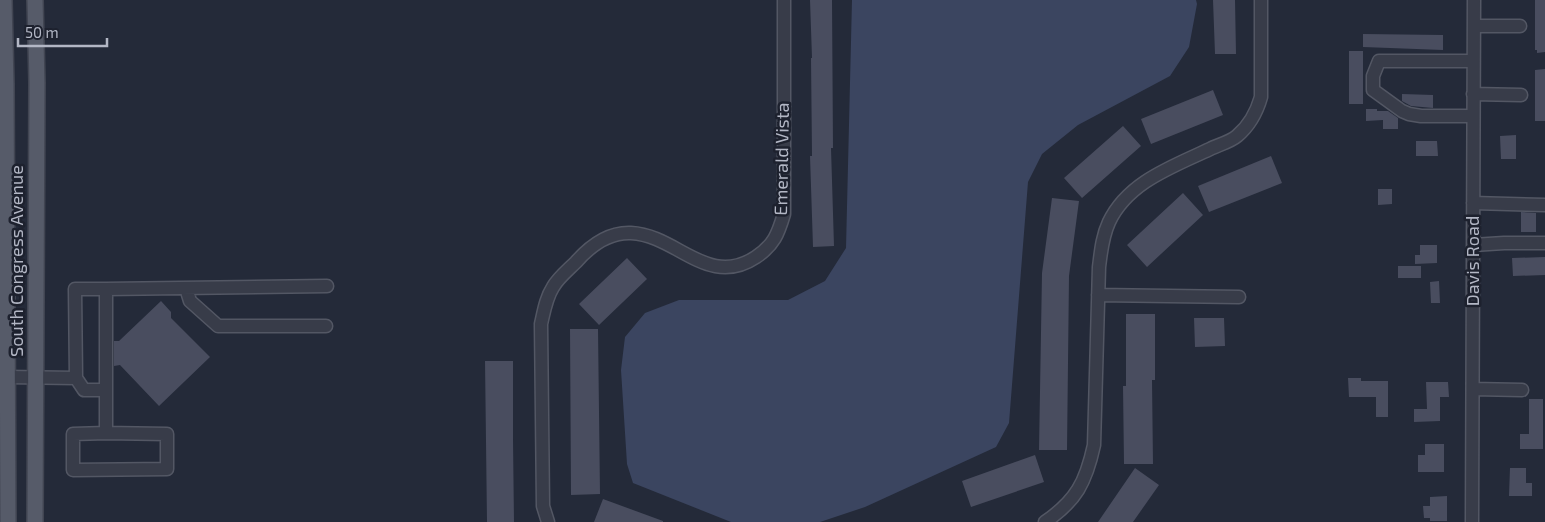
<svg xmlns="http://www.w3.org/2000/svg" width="1545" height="522" font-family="'Exo 2',sans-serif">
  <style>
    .water { fill: #3b4560 }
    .building { fill: #494d5f }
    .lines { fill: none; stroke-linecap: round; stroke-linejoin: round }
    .minor-casing { stroke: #535764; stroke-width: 15 }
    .major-casing { stroke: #414552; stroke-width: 18 }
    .minor { stroke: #383c49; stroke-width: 12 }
    .major { stroke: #565b69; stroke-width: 15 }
    .labels { text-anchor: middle; stroke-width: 5; stroke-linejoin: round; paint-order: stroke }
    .street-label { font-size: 18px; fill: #b3b7c5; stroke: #1d212e }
  </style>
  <rect width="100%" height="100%" fill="#242a39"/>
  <path class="water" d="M 852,0 L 1196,0 L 1197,4 L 1189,47 L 1170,76 L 1078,125 L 1042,154 L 1028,182 L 1009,423 L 996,447 L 865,507 L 820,522 L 731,522 L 633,483 L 627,464 L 621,370 L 625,337 L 645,313 L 679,300 L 788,300 L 825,281 L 846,248 Z"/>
  <path class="building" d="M 810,0 L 832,0 L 833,148 L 831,148 L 834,246 L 813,247 L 810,156 L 812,156 L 811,58 L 812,58 Z
    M 1213,0 L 1235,0 L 1236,54 L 1215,54 Z
    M 1535,0 L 1545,0 L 1545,52 L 1537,53 L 1537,50 L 1535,50 Z
    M 1363,34 L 1443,35 L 1443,50 L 1363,47 Z
    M 1349,51 L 1363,51 L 1363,104 L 1349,104 Z
    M 1545,69 L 1545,121 L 1535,121 L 1535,70 Z
    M 1213,90 L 1223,115 L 1151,144 L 1141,119 Z
    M 1402,94 L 1433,95 L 1433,108 L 1411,106 L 1402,101 Z
    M 1366,109 L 1377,109 L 1377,111 L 1388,111 L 1398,118 L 1398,129 L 1383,129 L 1383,120 L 1366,121 Z
    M 1123,126 L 1141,146 L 1082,198 L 1064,178 Z
    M 1516,135 L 1516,159 L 1501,159 L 1500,136 Z
    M 1416,141 L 1437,141 L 1438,156 L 1416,156 Z
    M 1271,156 L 1282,183 L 1209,212 L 1198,186 Z
    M 1378,189 L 1392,189 L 1392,204 L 1378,205 Z
    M 1183,193 L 1203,215 L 1147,267 L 1127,245 Z
    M 1052,198 L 1079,201 L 1069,276 L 1067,450 L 1039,450 L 1042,273 Z
    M 1521,212 L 1536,213 L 1536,232 L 1521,232 Z
    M 1420,245 L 1437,245 L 1437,263 L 1415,264 L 1415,255 L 1420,255 Z
    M 1545,257 L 1545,275 L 1513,276 L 1512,258 Z
    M 627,258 L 647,279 L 599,325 L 579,304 Z
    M 1398,266 L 1421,266 L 1421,278 L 1398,278 Z
    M 1439,281 L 1440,303 L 1431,303 L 1430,282 Z
    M 161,301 L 171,312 L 171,318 L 210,357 L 159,406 L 120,365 L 114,366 L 114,341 L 119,341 Z
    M 1126,314 L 1155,314 L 1155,380 L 1152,380 L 1153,464 L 1124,464 L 1123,386 L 1126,386 Z
    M 1194,318 L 1224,318 L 1225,346 L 1195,347 Z
    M 570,329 L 598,329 L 600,494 L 571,495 Z
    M 485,361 L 513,361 L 513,439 L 514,522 L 487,522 Z
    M 1348,378 L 1361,378 L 1361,381 L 1388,381 L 1388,417 L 1376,417 L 1376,397 L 1349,397 Z
    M 1426,382 L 1448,382 L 1449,397 L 1440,397 L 1440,421 L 1414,422 L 1414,409 L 1427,409 Z
    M 1529,399 L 1543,399 L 1543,449 L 1520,449 L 1520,434 L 1529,434 Z
    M 1425,444 L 1444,444 L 1444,472 L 1418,472 L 1418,455 L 1425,455 Z
    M 1035,455 L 1044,482 L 971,507 L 962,481 Z
    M 1135,468 L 1159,485 L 1133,522 L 1098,522 Z
    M 1510,468 L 1526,468 L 1526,483 L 1532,483 L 1532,496 L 1509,496 Z
    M 1447,496 L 1447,521 L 1430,521 L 1430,518 L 1424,518 L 1423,506 L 1430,506 L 1430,497 Z
    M 603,499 L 663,521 L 663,522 L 594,522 Z"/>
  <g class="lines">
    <g class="minor-casing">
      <path id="minor" d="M 1474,26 L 1520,26
        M 1473,94 L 1521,95
        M 1473,116 L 1421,116 L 1409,114 L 1402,111 L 1373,90 L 1373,76 L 1379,61 L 1473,61
        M 1473,203 L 1545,205
        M 1473,245 L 1504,243 L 1545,243
        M 186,288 L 190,301 L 218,326 L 326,326
        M 1098,295 L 1239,297
        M 7,377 L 76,378 L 84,390 L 106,390 L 106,433 L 167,434 L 167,469 L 73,470 L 73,434 L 106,433
        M 76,378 L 75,289 L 106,289
        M 1473,389 L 1522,390
        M 106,390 L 106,289 L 327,286
        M 548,522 L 543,506 L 541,324 C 544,311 546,298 553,287 C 558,278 568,270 576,262 C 590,246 608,232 631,233 C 677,235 708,289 756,257 C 774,245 778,234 784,214 L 784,0
        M 1045,522 C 1076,501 1086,482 1094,445 L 1099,267 C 1101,252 1102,237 1109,222 C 1128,182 1172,167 1210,149 C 1218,145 1230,142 1237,136 C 1249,126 1257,111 1261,97 L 1261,0
        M 1472,522 L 1474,0"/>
    </g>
    <g class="major-casing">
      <path id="major" d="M 4,0 L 6,84 L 8,522
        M 35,522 L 37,83 L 35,0"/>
    </g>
    <use href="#minor" class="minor"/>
    <use href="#major" class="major"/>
  </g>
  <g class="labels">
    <g class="street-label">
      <text transform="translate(782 159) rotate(-89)" y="6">Emerald Vista</text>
      <text transform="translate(17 261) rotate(-90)" y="6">South Congress Avenue</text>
      <text transform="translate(1473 261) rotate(-90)" y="6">Davis Road</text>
    </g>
  </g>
  <path d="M18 38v8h89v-8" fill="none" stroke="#b3b7c5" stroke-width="2.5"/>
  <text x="25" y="38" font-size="15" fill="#b3b7c5" stroke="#1d212e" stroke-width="4" paint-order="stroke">50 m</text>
</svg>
